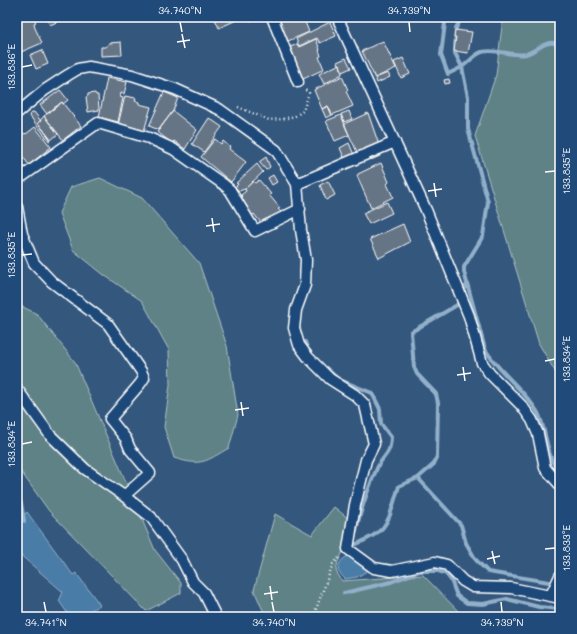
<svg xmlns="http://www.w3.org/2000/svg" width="577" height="634" font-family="Mali,sans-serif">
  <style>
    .green { fill: #5e8287; stroke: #aec0c3 }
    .water { fill: #497ca6; stroke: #92b0ca }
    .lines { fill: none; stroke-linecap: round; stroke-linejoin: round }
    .stream { stroke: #92b0ca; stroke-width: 4 }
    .building { fill: #667485; stroke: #fff }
    .street-casing { stroke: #fff; stroke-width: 13 }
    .path { stroke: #fff; stroke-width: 2.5; stroke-dasharray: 1 3; stroke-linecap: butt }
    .street { stroke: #1f4a7a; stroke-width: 10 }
    .ticks { fill: none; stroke: #fff; stroke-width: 1.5 }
    .neatline { fill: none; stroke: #fff; stroke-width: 1.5 }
    .ticks-label { font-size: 10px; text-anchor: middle; fill: #fff }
  </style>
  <rect width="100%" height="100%" fill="#34577d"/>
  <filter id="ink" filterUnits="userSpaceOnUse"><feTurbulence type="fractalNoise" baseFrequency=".025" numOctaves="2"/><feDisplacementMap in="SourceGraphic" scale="8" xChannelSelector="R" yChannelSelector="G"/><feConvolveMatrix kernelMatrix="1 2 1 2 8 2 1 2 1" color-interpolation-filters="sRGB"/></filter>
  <g filter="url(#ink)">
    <path class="green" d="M 501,17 L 560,17 L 560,380 L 539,344 L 475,136 L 496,75 L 502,26 Z
      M 100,178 L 142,198 L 199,263 L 227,346 L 238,415 L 229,448 C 206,461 202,467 174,458 L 164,427 L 170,385 L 169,350 L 142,301 L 104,275 L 73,250 L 59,213 L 71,187 Z
      M 17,304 L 37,314 L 75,362 L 155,550 L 181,583 L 181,593 L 146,611 L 49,511 L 17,466 Z
      M 334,507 L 349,519 L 345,547 L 338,562 L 336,571 L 342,581 L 423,575 L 464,617 L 266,617 L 254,590 L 275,514 L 312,535 Z"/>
    <path class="water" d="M 27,512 L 73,575 L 76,573 L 100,605 L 79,617 L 70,617 L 59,601 L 63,592 L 17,552 L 17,522 Z
      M 351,555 L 368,567 L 367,571 L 357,577 L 345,579 L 338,571 C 339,562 342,558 351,555 Z"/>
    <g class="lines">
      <path class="stream" d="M 442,17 L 445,23 L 441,55 L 448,74 L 462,67 L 468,97 L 468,129 L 488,202 L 483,236 L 464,267 L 464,272 L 485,349 C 499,373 524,389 538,413 C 547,430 546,460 560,472
        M 462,17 L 456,28 L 455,53 L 462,67 C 468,63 475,54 482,52 C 497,48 512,57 526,54 C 539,50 546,38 560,45
        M 467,284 L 457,305 L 411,332 L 414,367 L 417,374 L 436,394 L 438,403 L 437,456 L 434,464 L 418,478 L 461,525 L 466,543 L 476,560 L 488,572 L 549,582
        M 305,342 L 308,351
        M 326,368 L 338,379 L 372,393 L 380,409 L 381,424 L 391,437 C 390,457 384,453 377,468 C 368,489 360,512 355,534
        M 17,498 L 21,503 L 24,521
        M 351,549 L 352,546 C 391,530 387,523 399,486 L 418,478
        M 344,593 L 391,582 L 420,571 L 438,571 L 446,574 L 451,580 L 457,596 L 467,603 L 483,604 L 507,599 L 539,607 L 560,609"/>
    </g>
    <path class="building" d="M 33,17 L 36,22 L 34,23 L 35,28 L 42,43 L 21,52 L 17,45 L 17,18 Z
      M 46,17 L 68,17 L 50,25 Z
      M 214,17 L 243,17 L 219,28 Z
      M 248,17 L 257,17 L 250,21 Z
      M 275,17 L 303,17 L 309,32 L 288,41 Z
      M 330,22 L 336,36 L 320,43 L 317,38 L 299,46 L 296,39 Z
      M 455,30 L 472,32 L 468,53 L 454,51 L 456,37 L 454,37 Z
      M 316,39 L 320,50 L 319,50 L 321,56 L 319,57 L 324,69 L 303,79 L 298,67 L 295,68 L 286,49 L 297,44 L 299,47 Z
      M 383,41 L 396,68 L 375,78 L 362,51 Z
      M 121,42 L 122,55 L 101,56 L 101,47 L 106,47 L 109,43 Z
      M 42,50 L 48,64 L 36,69 L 30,55 Z
      M 346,58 L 351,68 L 342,72 L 340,64 L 338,65 L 337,62 Z
      M 403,58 L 410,74 L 401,78 L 394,62 Z
      M 340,64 L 342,74 L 324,84 L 319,74 Z
      M 388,73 L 390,77 L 377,83 L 375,78 Z
      M 342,76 L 348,90 L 346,91 L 353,106 L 332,115 L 328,106 L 322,109 L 314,90 Z
      M 107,78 L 127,82 L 124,94 L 121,93 L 120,97 L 123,98 L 118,122 L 99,117 Z
      M 449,79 L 450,83 L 445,84 L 444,80 Z
      M 60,90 L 68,100 L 63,104 L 62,102 L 47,114 L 40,105 Z
      M 164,92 L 178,98 L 173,111 L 159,130 L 149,126 Z
      M 95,93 L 96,95 L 98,95 L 99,110 L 88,112 L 86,97 L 88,96 L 88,94 Z
      M 125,96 L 136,98 L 135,101 L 139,102 L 139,104 L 151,107 L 144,131 L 118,125 Z
      M 62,102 L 81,126 L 63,140 L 44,116 Z
      M 328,106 L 332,115 L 326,118 L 322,109 Z
      M 173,111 L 197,130 L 185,149 L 174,141 L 172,143 L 157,132 Z
      M 349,111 L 352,119 L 344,122 L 341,114 Z
      M 34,112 L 41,121 L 38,123 L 51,140 L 49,141 L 29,115 Z
      M 368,113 L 379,145 L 358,154 L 344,124 Z
      M 341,115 L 349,135 L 335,141 L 326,121 Z
      M 44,116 L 58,134 L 51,140 L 38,123 Z
      M 209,118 L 222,127 L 204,152 L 192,144 Z
      M 35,127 L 51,147 L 29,165 L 17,149 L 17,141 L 20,139 L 19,137 L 25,133 L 26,134 Z
      M 215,139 L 221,144 L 223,141 L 230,147 L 229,149 L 246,162 L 231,182 L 201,157 Z
      M 349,143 L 354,155 L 345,160 L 340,148 Z
      M 378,153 L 380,156 L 371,160 L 370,157 Z
      M 266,157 L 270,167 L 266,170 L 259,162 Z
      M 381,163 L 389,182 L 387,184 L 393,197 L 371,208 L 357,176 L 358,174 Z
      M 257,164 L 263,172 L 245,189 L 239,191 L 235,187 L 238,184 L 236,183 Z
      M 273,175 L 277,182 L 272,185 L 268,178 Z
      M 259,180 L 271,194 L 269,195 L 280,208 L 278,209 L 283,214 L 273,219 L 272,217 L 262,224 L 254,214 L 251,217 L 241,198 L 243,197 L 241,195 L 246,191 L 245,189 L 253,181 L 255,183 Z
      M 328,181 L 335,195 L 326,200 L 320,185 Z
      M 387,202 L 392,213 L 369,224 L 363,213 Z
      M 403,224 L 410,242 L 379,258 L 370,239 Z"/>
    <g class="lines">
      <g class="street-casing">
        <path id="street" d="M 272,17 L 298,82
          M 337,17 L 426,210 L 469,316 L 482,363 L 490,374 L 522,406 L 532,420 L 538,434 L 545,468 L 560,485
          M 17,113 L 45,90 L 68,75 L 78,69 L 89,67 L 132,75 L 175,89 L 219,109 L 276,150 L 297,184 L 301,230 L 306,260 L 305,285 L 296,310 L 294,328 L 299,345 L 308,357 L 330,379 L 355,395 L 365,405 L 374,444 L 366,460 L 355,505 L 348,549 L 374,568 L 392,571 L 435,562 L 447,565 L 463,581 L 473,587 L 511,588 L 560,598
          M 17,168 L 23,176 L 98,123 L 149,138 L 173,149 L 223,184 L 230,190 L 255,231 L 300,209
          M 297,184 L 395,142
          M 17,207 L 22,234 L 34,263 L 52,282 L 108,324 L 141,371 L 144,378 L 140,384 L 110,419 L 126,439 L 130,449 L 150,473 L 124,496
          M 17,389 L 50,435 L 85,469 L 124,496 L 151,517 L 182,560 L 193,582 L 204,593 L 216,617
          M 551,595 L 560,576"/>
      </g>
      <path class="path" d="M 238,107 L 269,120 L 283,119 L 295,116 L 303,111 L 309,93 L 304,89
        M 313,617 L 333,564 L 340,557"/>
      <use href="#street" class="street"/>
    </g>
  </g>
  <path class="ticks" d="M 180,22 L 182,32M 409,22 L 410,32M 182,34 L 185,48M 177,42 L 190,40M 22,67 L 32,65M 545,172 L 555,171M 434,183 L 436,197M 428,191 L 442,189M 212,218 L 214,232M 206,226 L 220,224M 22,255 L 32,254M 545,361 L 555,359M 463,367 L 465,381M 457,375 L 471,373M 241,402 L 243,416M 235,410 L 249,408M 22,444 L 32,442M 545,549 L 555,548M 492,551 L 495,564M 487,559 L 500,556M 270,586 L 272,600M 264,594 L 278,592M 44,602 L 46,612M 272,602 L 274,612M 501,602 L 502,612"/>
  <rect width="577" height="634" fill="none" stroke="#1f4a7a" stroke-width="44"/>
  <rect x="22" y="22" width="533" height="590" class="neatline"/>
  <g class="ticks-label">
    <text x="180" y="14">34.740°N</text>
    <text x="409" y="14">34.739°N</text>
    <text transform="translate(11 67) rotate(-90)" y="4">133.836°E</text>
    <text transform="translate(566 171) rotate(-90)" y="4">133.835°E</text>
    <text transform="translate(11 255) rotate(-90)" y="4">133.835°E</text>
    <text transform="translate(566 359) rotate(-90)" y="4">133.834°E</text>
    <text transform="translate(11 444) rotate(-90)" y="4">133.834°E</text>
    <text transform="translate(566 548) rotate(-90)" y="4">133.833°E</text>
    <text x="46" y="626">34.741°N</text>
    <text x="274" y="626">34.740°N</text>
    <text x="502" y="626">34.739°N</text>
  </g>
</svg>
